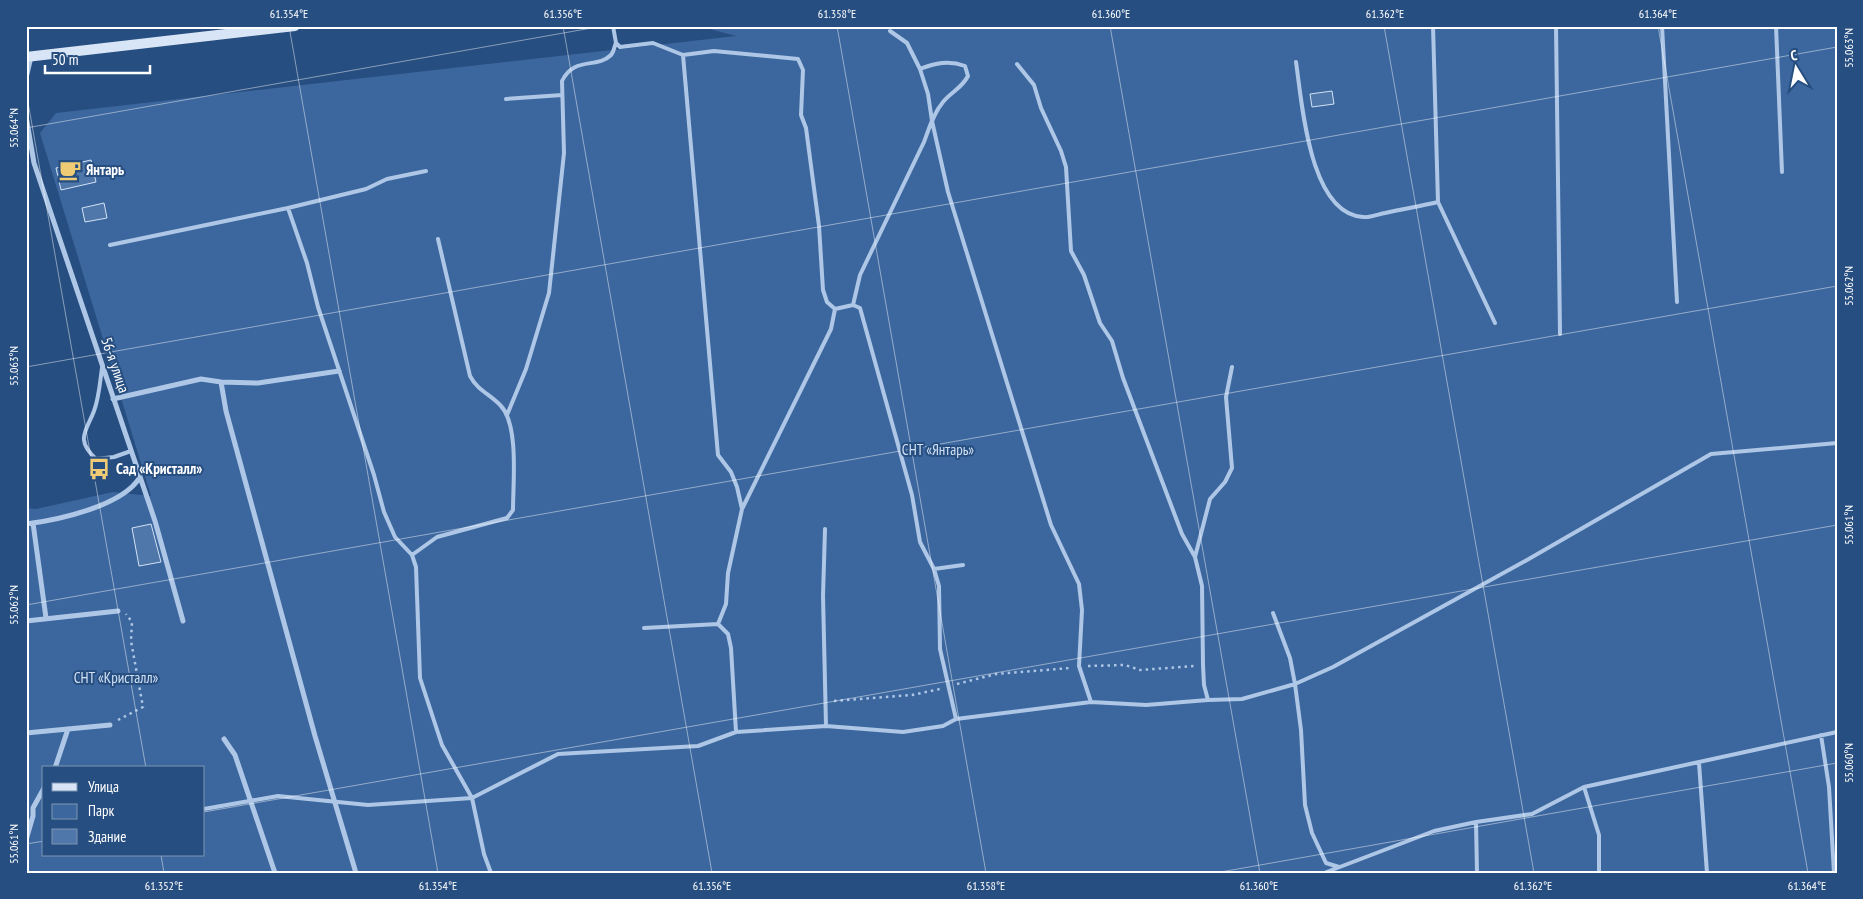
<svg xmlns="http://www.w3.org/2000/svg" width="1863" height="899" font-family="'PT Sans Narrow',sans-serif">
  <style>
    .green { fill: #3c679e; fill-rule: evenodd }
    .building { fill: #5077a9; stroke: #d2e2f5 }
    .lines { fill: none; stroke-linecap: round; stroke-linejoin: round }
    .path { stroke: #afc7e6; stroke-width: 2.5; stroke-dasharray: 2.5 4; stroke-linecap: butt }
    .service { stroke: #afc7e6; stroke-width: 4 }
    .minor { stroke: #afc7e6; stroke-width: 5 }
    .secondary { stroke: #d8e5f6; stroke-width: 10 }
    .ticks { fill: none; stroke: #fff; stroke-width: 1; stroke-opacity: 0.45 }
    .labels { text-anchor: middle; stroke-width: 4; stroke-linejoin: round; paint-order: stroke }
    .poi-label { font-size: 15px; font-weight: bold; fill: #fff; stroke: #274e80; text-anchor: start }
    .street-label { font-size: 15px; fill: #fff; stroke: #274e80 }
    .park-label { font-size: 15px; fill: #d2e2f5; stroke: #274e80 }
    .neatline { fill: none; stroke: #fff; stroke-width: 2 }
    .ticks-label { font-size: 12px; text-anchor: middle; fill: #fff }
  </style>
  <rect width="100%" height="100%" fill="#274e80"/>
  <path class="green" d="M 699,26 L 1837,26 L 1837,873 L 26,873 L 26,508 L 36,509 L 113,492 L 151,496 L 40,133 L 56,113 L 736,36 ZM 44,768 L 204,768 L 204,855 L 44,855 Z"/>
  <path class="building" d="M 1332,91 L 1334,104 L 1312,107 L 1310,94 Z
    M 91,160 L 96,182 L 61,190 L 56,168 Z
    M 104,203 L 107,218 L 85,222 L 82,208 Z
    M 151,524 L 161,562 L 139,566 L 132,528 Z"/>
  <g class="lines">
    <path class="path" d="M 1088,666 L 1125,665 L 1140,670 L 1194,666
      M 957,684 L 996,674 L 1070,668
      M 834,701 L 912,695 L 940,689
      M 118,720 L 143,707 L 131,641 L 132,622 L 126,614"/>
    <path class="service" d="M 613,26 L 616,43 L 620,47 L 653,43 L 683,55 L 714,51 L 798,59 L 803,70 L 801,115 L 806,128 L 819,226 L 823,290 L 827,302 L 835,309 L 853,305 L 860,308 L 912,495 L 920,542 L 934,569 L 939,586 L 940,649 L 956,719
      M 1433,26 L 1438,202
      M 1556,26 L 1560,334
      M 1662,26 L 1677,302
      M 1776,26 L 1782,172
      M 890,31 L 907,43 L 920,69 L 928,94 L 932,121 L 948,192 L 1051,525 L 1079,584 L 1082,610 L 1079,666 L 1091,702
      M 683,55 L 718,455 L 731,472 L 737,487 L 742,509
      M 1296,62 C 1302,102 1309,214 1363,217 C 1370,218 1379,214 1385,213 C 1403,209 1421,206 1438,202 L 1495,323
      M 1017,64 L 1034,85 L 1041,108 L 1061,151 L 1066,167 L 1071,251 L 1084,275 L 1100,323 L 1112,341 L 1123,378 L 1182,534 L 1195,557 L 1202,586 L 1203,665 L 1204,685 L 1208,700
      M 506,99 L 562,95
      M 288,208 L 307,263 L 318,307 L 374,475 L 384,512 L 395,537 L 412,555 L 416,567 L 420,678 L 442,745 L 472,798 L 484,854 L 491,873
      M 110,245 L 288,208 L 366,189 L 387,179 L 426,171
      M 853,305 L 860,275 L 924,142 C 929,129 933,114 943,102 C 951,92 962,88 968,76 L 965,66 C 949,60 935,63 920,69
      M 102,368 C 100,382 99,398 94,411 C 86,432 75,439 96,459 L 114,457 L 131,451
      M 507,415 L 526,369 L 549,293 L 564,153 L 562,81 C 574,56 597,69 611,55 C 614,52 614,47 616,43
      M 825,529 L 823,596 L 826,726
      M 412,555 L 437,537 L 507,518 L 513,510 C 513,484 519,425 501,406 C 490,394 478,391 470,376 L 438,239
      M 1195,557 L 1210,499 L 1225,482 L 1232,468 L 1226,397 L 1232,367
      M 934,569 L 963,565
      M 1273,613 L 1290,658 L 1295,684 L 1301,730 L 1305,805 L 1312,833 L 1326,863 L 1339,867
      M 718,624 L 726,604 L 728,573 L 742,509 L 831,329 L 835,309
      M 644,628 L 718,624 L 728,634 L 731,648 L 736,732
      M 1821,735 L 1829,787 L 1834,873
      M 1699,763 L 1707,873
      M 1584,787 L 1599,835 L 1599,873
      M 204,809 L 278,796 L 368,805 L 472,798 L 558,754 L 698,746 L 736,732 L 826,726 L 903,732 L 943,726 L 956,719 L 1091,702 L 1146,705 L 1208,700 L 1242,699 L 1295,684 L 1333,667 L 1527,560 L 1711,454 L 1837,443
      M 1476,822 L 1477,873
      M 1324,873 L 1434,831 L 1476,822 L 1532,814 L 1584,787 L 1837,732"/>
    <path class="minor" d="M 26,78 L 31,57
      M 26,116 L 34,163 L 155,521 L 183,621
      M 221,382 L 226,411 L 315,736 L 356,873
      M 113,399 L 201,379 L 221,382 L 258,383 L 339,371
      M 33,523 L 46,618
      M 26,524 C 58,520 123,506 140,477
      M 26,621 L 118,611
      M 26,733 L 110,725
      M 224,739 L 235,755 L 275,873
      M 55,768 L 68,729
      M 26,840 L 33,816 L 33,808 L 44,788"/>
    <path class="secondary" d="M 26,57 L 295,26"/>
  </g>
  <path class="ticks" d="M 289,26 L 438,873M 563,26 L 712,873M 837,26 L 986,873M 1110,26 L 1260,873M 1384,26 L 1534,873M 1658,26 L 1808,873M 26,91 L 146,768M 26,128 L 603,26M 26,367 L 1837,47M 26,605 L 1837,286M 204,812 L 1837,525M 26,844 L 44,841M 161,855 L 164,873M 1215,873 L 1837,763"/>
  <defs>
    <g id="cafe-bare" transform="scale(1.725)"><path d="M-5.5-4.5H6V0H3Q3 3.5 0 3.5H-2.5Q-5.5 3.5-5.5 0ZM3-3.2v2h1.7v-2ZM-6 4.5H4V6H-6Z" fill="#eecb74" stroke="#274e80" stroke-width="2.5" paint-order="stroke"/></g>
    <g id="bus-bare" transform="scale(1.725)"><path d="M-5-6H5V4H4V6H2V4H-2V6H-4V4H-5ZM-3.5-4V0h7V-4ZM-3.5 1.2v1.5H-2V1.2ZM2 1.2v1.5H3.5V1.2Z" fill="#eecb74" stroke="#274e80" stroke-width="2.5" paint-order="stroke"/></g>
  </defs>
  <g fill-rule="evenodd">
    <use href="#cafe-bare" x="70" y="170"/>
    <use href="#bus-bare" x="99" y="469"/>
  </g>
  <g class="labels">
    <g class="poi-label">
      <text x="86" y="175">Янтарь</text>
      <text x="116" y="474">Сад «Кристалл»</text>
    </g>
    <g class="street-label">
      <text transform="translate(115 365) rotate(71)" y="5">56-я улица</text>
    </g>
    <g class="park-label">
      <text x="938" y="455">СНТ «Янтарь»</text>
      <text x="116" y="683">СНТ «Кристалл»</text>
    </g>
  </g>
  <rect width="1863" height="899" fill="none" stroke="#274e80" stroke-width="55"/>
  <rect x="42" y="766" width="162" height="90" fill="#274e80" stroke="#7d95b3"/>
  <rect x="52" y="783" width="25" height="8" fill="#d8e5f6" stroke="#7d95b3"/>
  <text x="88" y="792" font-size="15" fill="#ffffff">Улица</text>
  <rect x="52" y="804" width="25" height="15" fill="#3c679e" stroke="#7d95b3"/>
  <text x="88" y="816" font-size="15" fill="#ffffff">Парк</text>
  <rect x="52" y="829" width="25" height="15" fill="#5077a9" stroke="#7d95b3"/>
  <text x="88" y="842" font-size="15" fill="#ffffff">Здание</text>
  <g transform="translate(1796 68) rotate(350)" stroke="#274e80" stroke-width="4" paint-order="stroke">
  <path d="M0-4L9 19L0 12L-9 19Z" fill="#ffffff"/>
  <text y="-8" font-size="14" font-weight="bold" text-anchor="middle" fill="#ffffff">С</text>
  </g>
  <path d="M45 65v8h105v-8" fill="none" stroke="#ffffff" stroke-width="2.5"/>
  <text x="52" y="65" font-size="15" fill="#ffffff" stroke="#274e80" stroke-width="4" paint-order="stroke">50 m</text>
  <rect x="28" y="28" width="1808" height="844" class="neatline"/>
  <g class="ticks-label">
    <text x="289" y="18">61.354°E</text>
    <text x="563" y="18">61.356°E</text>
    <text x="837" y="18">61.358°E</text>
    <text x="1111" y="18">61.360°E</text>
    <text x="1385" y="18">61.362°E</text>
    <text x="1658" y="18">61.364°E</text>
    <text transform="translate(1849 48) rotate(-90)" y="4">55.063°N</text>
    <text transform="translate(14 128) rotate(-90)" y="4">55.064°N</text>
    <text transform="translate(1849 286) rotate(-90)" y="4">55.062°N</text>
    <text transform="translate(14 366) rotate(-90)" y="4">55.063°N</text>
    <text transform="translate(1849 525) rotate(-90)" y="4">55.061°N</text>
    <text transform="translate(14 605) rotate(-90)" y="4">55.062°N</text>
    <text transform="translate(1849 763) rotate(-90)" y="4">55.060°N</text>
    <text transform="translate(14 844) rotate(-90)" y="4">55.061°N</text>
    <text x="164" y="890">61.352°E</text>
    <text x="438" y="890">61.354°E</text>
    <text x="712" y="890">61.356°E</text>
    <text x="986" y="890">61.358°E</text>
    <text x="1259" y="890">61.360°E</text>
    <text x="1533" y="890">61.362°E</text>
    <text x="1807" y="890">61.364°E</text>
  </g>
</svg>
